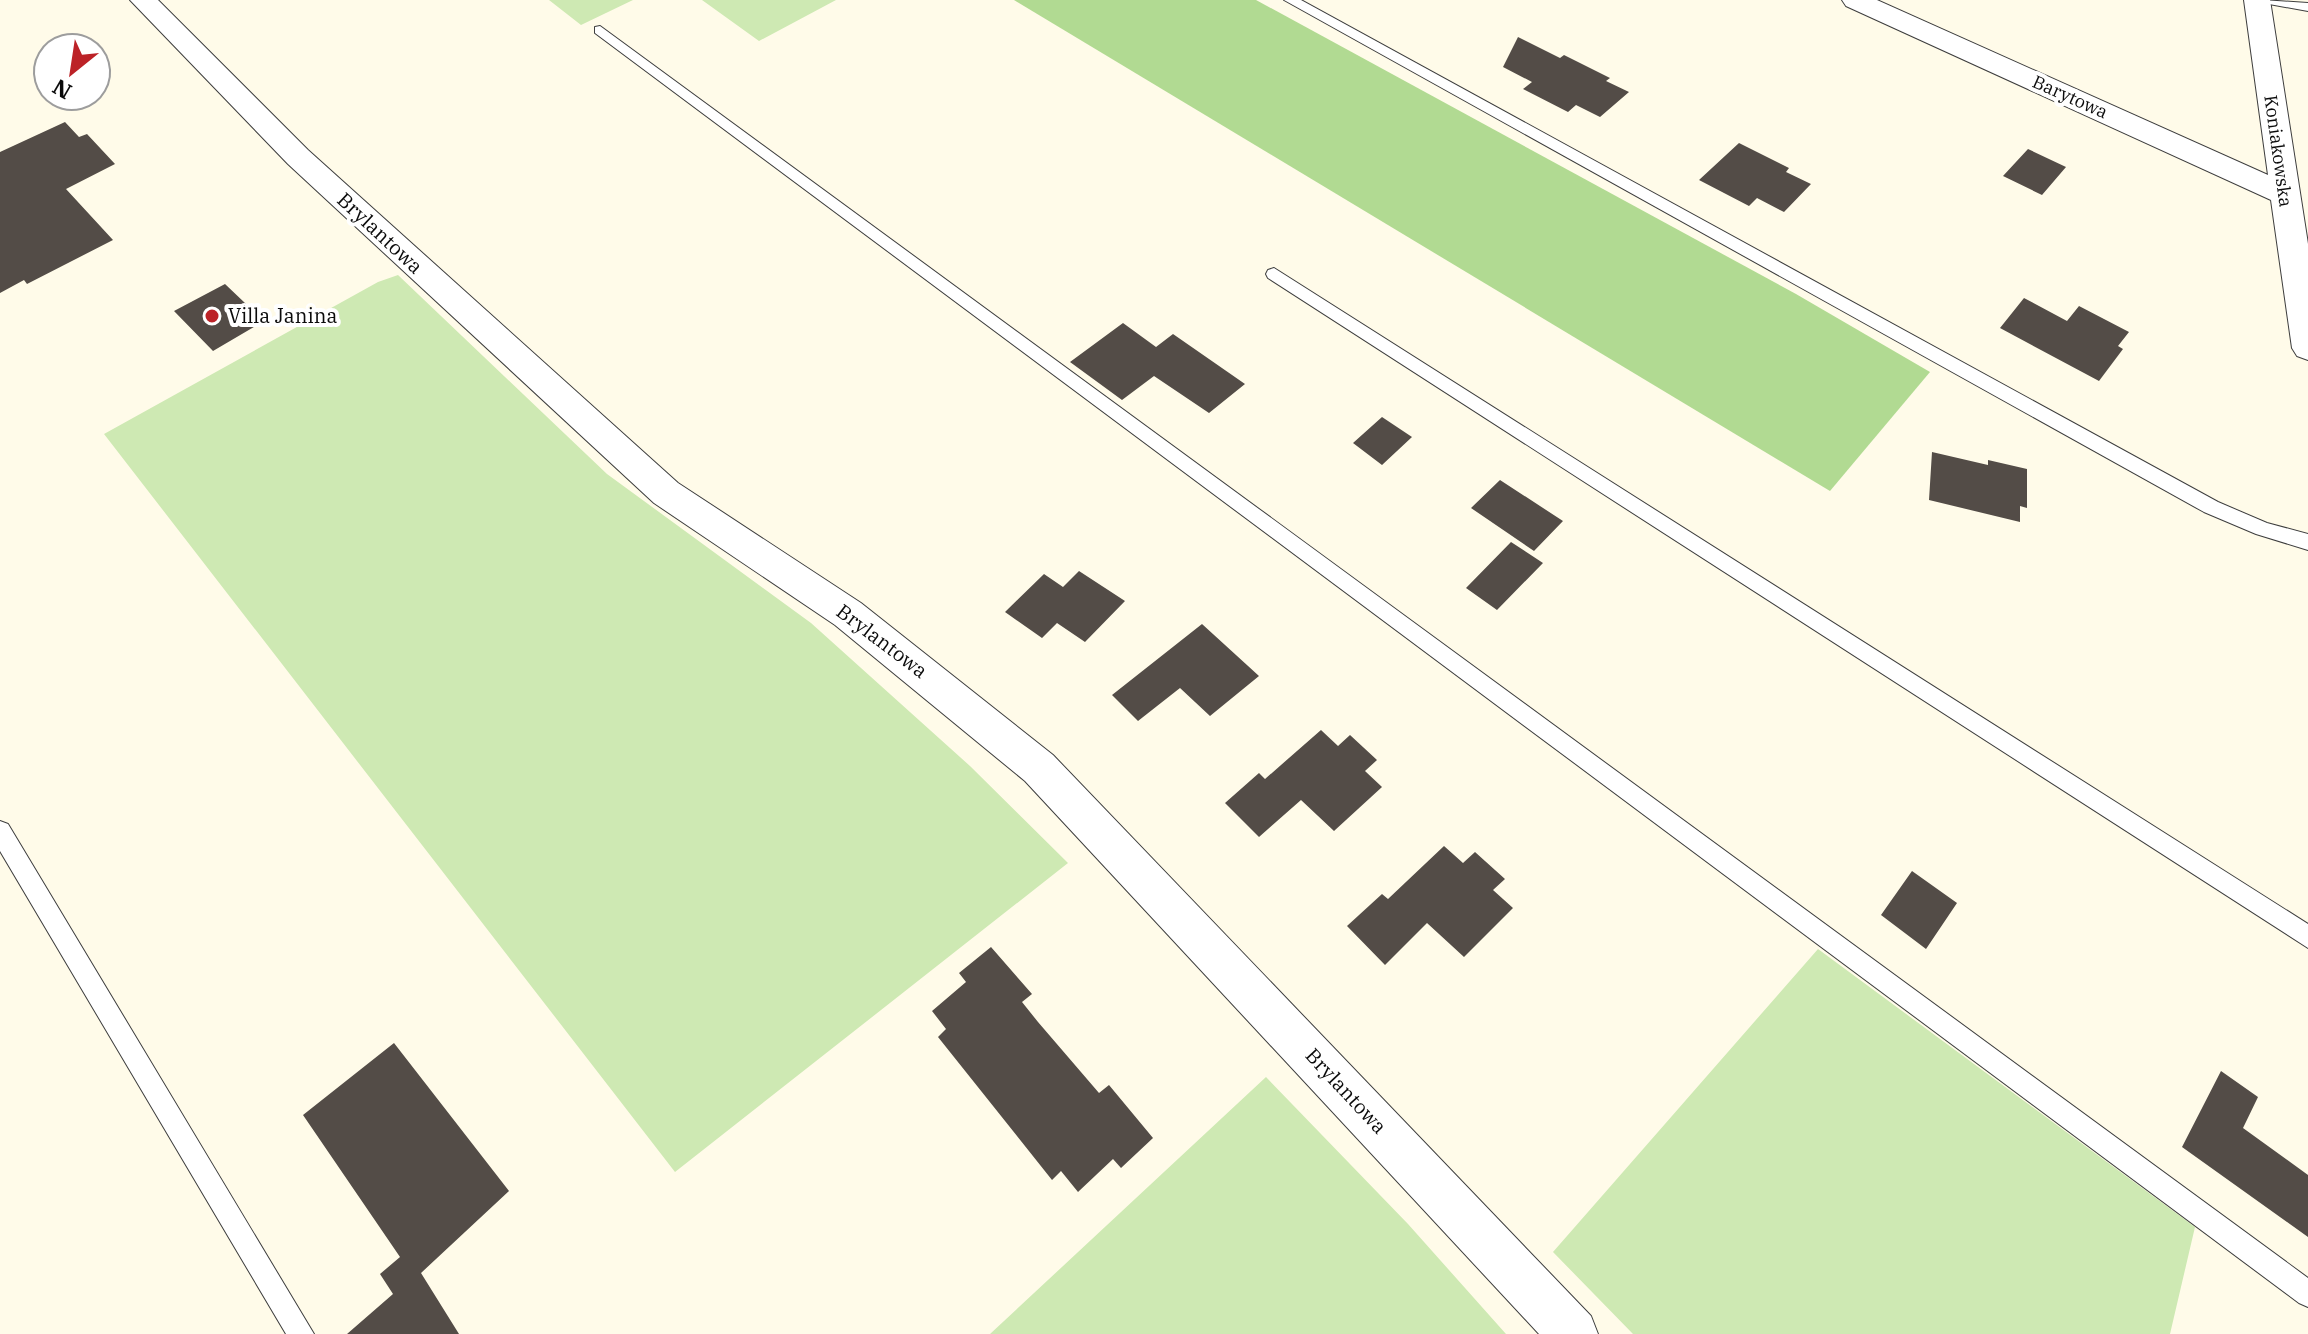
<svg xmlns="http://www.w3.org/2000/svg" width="2308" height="1334" font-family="'IBM Plex Serif',serif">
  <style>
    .green { fill: #cee9b3 }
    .forest { fill: #b1da92 }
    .building { fill: #534c47 }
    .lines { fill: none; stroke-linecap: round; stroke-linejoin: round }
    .service-casing { stroke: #3e3e3e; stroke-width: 2 }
    .minor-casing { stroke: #3e3e3e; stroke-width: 2 }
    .service { fill: #fff; fill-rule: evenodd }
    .minor { fill: #fff; fill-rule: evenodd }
    .poi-dot { fill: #bc2227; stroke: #fff; stroke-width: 3 }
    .labels { text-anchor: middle; stroke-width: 8; stroke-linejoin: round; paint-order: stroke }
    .far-street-label { font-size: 18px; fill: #0b0b0b; stroke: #fff }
    .street-label { font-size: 20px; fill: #0b0b0b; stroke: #fff }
    .poi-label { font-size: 20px; fill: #0b0b0b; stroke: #fff; text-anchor: start }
  </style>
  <rect width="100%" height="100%" fill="#fffbe9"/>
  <path class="green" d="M 549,0 L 633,0 L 581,25 Z
    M 702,0 L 836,0 L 759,41 Z
    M 398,275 L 607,474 L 811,623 L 970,766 L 1068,863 L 675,1172 L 104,434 L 378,282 Z
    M 1818,949 L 2195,1227 L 2170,1334 L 1633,1334 L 1553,1252 Z
    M 1266,1077 L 1408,1224 L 1506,1334 L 990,1334 Z"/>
  <path class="forest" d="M 1014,0 L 1256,0 L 1796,294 L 1930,372 L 1830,491 Z"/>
  <path class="building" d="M 1518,37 L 1560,58 L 1564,55 L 1610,78 L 1606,81 L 1629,92 L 1600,117 L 1576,105 L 1568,112 L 1523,89 L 1532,82 L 1503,67 Z
    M 65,122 L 79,137 L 87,134 L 115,164 L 66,189 L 113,240 L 27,284 L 24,280 L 0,293 L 0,152 Z
    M 1739,143 L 1789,168 L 1786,172 L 1811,184 L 1784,212 L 1757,198 L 1749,206 L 1699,180 Z
    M 2028,149 L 2066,167 L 2042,195 L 2003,176 Z
    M 225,284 L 264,321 L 213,351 L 174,311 Z
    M 2024,298 L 2067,321 L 2079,306 L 2129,332 L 2118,346 L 2123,349 L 2099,381 L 2000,328 Z
    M 1123,323 L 1156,347 L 1173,334 L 1245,384 L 1209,413 L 1154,376 L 1122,400 L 1070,362 Z
    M 1382,417 L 1412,437 L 1382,465 L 1353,443 Z
    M 1932,452 L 1988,465 L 1988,460 L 2027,469 L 2027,508 L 2020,506 L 2020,522 L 1929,500 Z
    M 1500,480 L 1563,521 L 1534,551 L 1471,508 Z
    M 1511,542 L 1543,563 L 1497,610 L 1466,588 Z
    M 1079,571 L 1125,601 L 1085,642 L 1057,623 L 1042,638 L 1005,612 L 1044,574 L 1063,587 Z
    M 1202,624 L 1259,676 L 1210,716 L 1180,688 L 1138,721 L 1112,695 Z
    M 1321,730 L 1338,746 L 1350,735 L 1377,760 L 1365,771 L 1382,787 L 1334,831 L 1301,800 L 1259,837 L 1225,803 L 1259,773 L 1265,779 Z
    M 1444,846 L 1463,863 L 1475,852 L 1505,879 L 1493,890 L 1513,908 L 1464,957 L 1427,923 L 1385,965 L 1347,926 L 1382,894 L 1388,899 Z
    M 1912,871 L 1957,903 L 1926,949 L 1881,915 Z
    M 991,947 L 1032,994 L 1022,1002 L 1038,1022 L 1099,1093 L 1109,1085 L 1153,1138 L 1121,1168 L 1113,1159 L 1078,1192 L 1061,1171 L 1052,1180 L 938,1037 L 946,1029 L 932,1011 L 966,982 L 959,973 Z
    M 394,1043 L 509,1191 L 421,1273 L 459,1334 L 347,1334 L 393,1294 L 380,1274 L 400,1257 L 303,1115 Z
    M 2221,1071 L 2258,1097 L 2243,1128 L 2308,1175 L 2308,1237 L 2182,1147 Z"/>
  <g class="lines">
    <g class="service-casing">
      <path id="service" d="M 1284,0 L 1301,0 L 2218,502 L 2267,523 L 2308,534 L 2308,550 L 2256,534 L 2204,512 Z
        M 2262,0 L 2308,3 L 2308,11 L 2269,4 Z
        M 600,26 L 2308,1278 L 2308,1307 L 2299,1303 L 595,33 L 595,27 Z
        M 1274,268 L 2308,924 L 2308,948 L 1268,278 L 1266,274 L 1268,270 Z
        M 0,821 L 8,824 L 314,1334 L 286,1334 L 0,851 Z"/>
    </g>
    <g class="minor-casing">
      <path id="minor" d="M 130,0 L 158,0 L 308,150 L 678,483 L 861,603 L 1053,755 L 1591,1316 L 1598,1334 L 1539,1334 L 1025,781 L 835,625 L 654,503 L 288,164 Z
        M 1842,0 L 1877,0 L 2268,175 L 2244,0 L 2270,0 L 2308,244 L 2308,360 L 2297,356 L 2292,348 L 2271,200 L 1846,6 Z"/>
    </g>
    <use href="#service" class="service"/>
    <use href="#minor" class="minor"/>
  </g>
  <circle class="poi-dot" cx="212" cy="316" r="8"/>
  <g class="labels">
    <g class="far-street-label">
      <text transform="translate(2070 97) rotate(24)" y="6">Barytowa</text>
      <text transform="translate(2278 151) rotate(82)" y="6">Koniakowska</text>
    </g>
    <g class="street-label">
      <text transform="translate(380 233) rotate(43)" y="7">Brylantowa</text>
      <text transform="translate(882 641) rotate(37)" y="7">Brylantowa</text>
      <text transform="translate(1346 1091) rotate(47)" y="7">Brylantowa</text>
    </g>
    <g class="poi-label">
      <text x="228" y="323">Villa Janina</text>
    </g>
  </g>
  <g transform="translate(72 72) rotate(210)"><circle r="38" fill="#ffffff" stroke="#9d9d9d" stroke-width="2"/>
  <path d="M0-6L14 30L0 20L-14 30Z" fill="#bc2227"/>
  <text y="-12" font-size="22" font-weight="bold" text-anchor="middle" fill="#0b0b0b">N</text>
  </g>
</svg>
